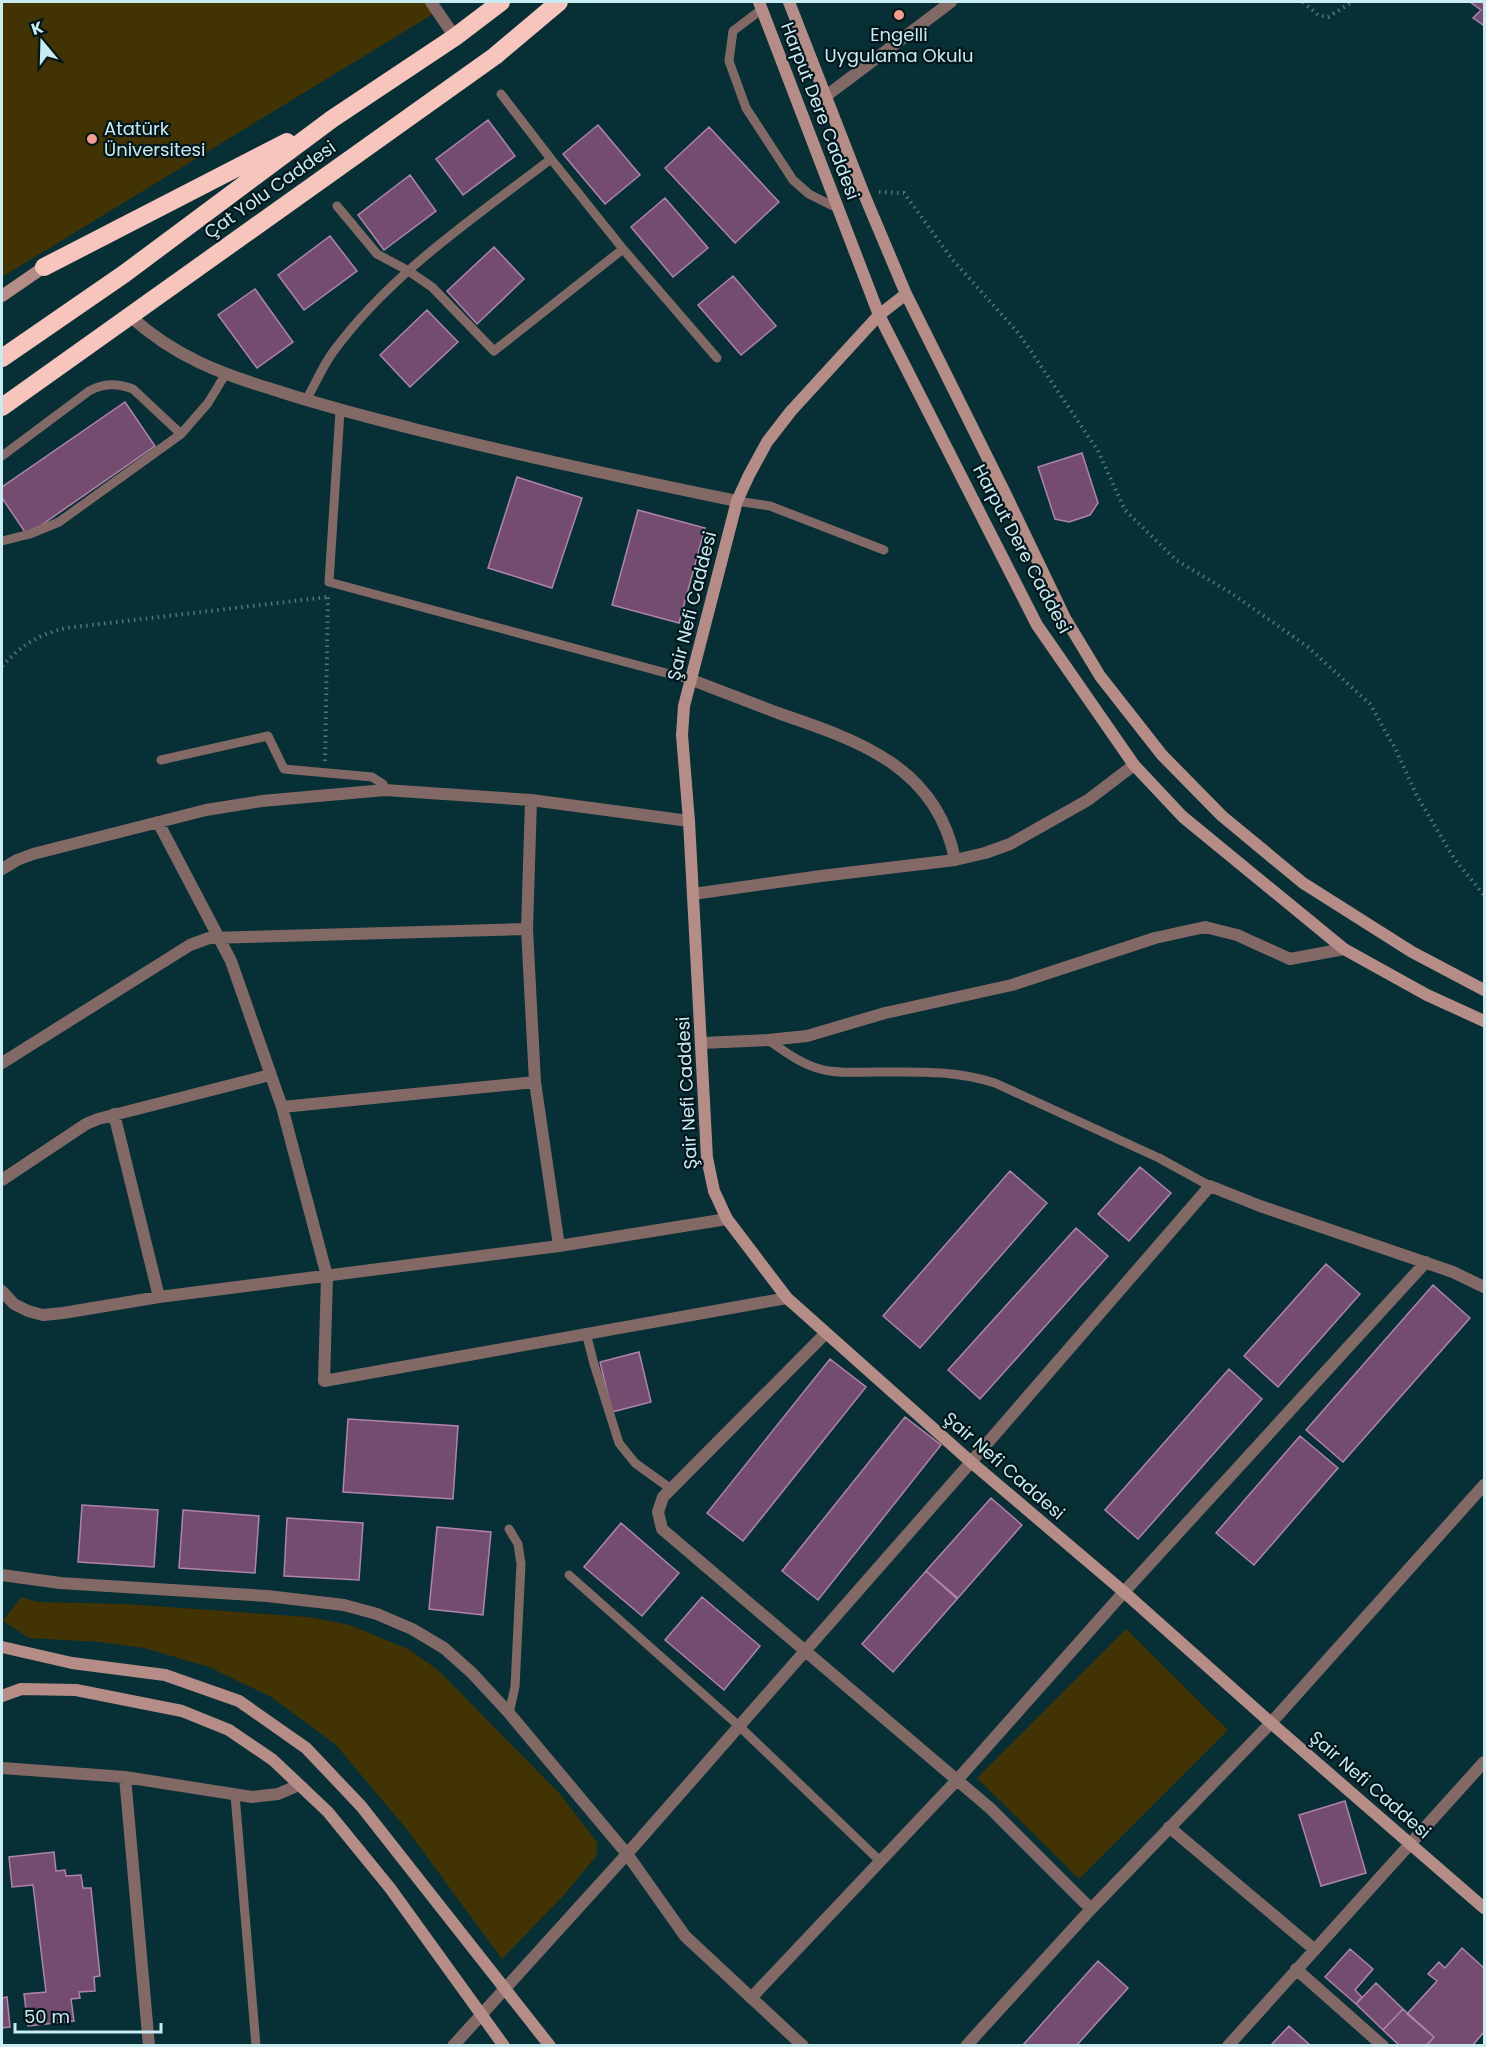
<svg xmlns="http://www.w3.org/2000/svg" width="1486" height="2047" font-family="Poppins,sans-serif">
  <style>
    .green { fill: #423302 }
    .building { fill: #744c70; stroke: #af84aa; stroke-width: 1.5 }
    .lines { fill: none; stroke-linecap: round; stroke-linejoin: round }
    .path { stroke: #50767c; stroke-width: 4; stroke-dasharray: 1.5 4.5; stroke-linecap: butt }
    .lane { stroke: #836965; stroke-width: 9 }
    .street { stroke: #836965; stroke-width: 12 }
    .secondary { stroke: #b58d86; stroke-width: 12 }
    .highway { stroke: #f8c5bc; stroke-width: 18 }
    .poi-dot { fill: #f59d8e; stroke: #00161b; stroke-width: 2 }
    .labels { text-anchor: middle; stroke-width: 4.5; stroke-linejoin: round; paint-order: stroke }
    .poi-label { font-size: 18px; fill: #c9ecf2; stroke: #00161b }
    .street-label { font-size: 18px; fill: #c9ecf2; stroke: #00161b }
  </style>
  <rect width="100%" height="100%" fill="#072f36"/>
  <path class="green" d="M 2,2 L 432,2 L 438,11 L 2,277 Z
    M 21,1597 L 37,1602 L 125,1604 L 308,1617 L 350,1625 L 410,1650 L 439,1671 L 559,1793 L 597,1842 L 597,1855 L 565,1894 L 502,1959 L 405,1827 L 335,1744 L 271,1697 L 209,1667 L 144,1648 L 99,1642 L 29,1638 L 3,1621 Z
    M 1126,1629 L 1228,1730 L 1079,1879 L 977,1778 Z"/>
  <path class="building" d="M 1470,2 L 1484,2 L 1484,23 L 1483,25 L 1473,18 L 1481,10 Z
    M 488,120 L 515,156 L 463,195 L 436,159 Z
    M 598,125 L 640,175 L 605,204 L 563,154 Z
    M 709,127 L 779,202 L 735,243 L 665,168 Z
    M 410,175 L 436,211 L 384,250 L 358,215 Z
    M 665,198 L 708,248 L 673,277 L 631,227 Z
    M 330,236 L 357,271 L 304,310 L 278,275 Z
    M 494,247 L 524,279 L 477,324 L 447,291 Z
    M 733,276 L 776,326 L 741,355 L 698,305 Z
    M 255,289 L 293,342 L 257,368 L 218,315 Z
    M 427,310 L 458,342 L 410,387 L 380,355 Z
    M 125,402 L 155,446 L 27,535 L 2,498 L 2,487 Z
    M 1082,453 L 1098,503 L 1090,515 L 1069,522 L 1055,519 L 1038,467 Z
    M 517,477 L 582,498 L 552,588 L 488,568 Z
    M 638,510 L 705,528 L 679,623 L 612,605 Z
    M 1140,1167 L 1171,1193 L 1129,1241 L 1098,1214 Z
    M 1010,1171 L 1047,1203 L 920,1348 L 883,1316 Z
    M 1076,1228 L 1108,1256 L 980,1399 L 948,1370 Z
    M 1326,1264 L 1360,1294 L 1278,1387 L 1244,1356 Z
    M 1433,1285 L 1470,1318 L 1343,1462 L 1306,1430 Z
    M 639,1352 L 651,1402 L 612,1412 L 600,1362 Z
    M 830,1359 L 866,1387 L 743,1541 L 707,1513 Z
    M 1229,1369 L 1262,1399 L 1138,1539 L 1105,1510 Z
    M 905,1417 L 941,1445 L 818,1600 L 782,1571 Z
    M 348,1419 L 458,1426 L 453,1499 L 343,1492 Z
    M 1300,1436 L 1338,1468 L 1254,1565 L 1216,1533 Z
    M 991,1498 L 1022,1525 L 958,1598 L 926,1571 Z
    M 82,1505 L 158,1510 L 154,1567 L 78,1562 Z
    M 183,1510 L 259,1516 L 255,1573 L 179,1568 Z
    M 287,1518 L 363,1523 L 359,1580 L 284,1576 Z
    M 621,1523 L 679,1573 L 642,1616 L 584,1567 Z
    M 437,1527 L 491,1532 L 483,1615 L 429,1609 Z
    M 926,1571 L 957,1599 L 893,1672 L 862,1644 Z
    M 702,1597 L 760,1646 L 724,1690 L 665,1640 Z
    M 1345,1801 L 1366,1873 L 1321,1886 L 1299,1815 Z
    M 54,1852 L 56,1871 L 65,1870 L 66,1876 L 81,1875 L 83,1888 L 91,1888 L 100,1976 L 94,1977 L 95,1991 L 79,1992 L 80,1998 L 71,1999 L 74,2021 L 28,2026 L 24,1994 L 46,1992 L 33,1885 L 12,1887 L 9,1857 Z
    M 1462,1948 L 1484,1968 L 1484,2032 L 1472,2046 L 1426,2046 L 1434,2037 L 1407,2014 L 1437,1981 L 1428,1974 L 1439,1962 L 1445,1968 Z
    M 1350,1949 L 1373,1969 L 1355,1990 L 1362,1997 L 1356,2004 L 1325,1977 Z
    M 1098,1961 L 1128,1988 L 1076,2046 L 1022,2046 Z
    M 1376,1983 L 1403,2009 L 1383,2030 L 1356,2004 Z
    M 7,1997 L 10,2027 L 2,2028 L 2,1998 Z
    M 1403,2009 L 1434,2037 L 1426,2046 L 1400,2046 L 1383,2030 Z
    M 1289,2026 L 1311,2046 L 1270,2046 Z"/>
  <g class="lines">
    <path class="path" d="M 1303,2 L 1318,15 L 1328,17 L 1352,2
      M 879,192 L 904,193 L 952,259 L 1020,335 L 1098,451 L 1125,510 L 1176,560 L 1231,593 L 1308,647 L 1370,704 L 1396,750 L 1417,796 L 1455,860 L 1484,895
      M 2,666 C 22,645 37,635 66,628 L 328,597
      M 325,761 L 328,595"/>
    <path class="lane" d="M 762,9 L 733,31 L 729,61 L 746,108 L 793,180 L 809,194 L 839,209
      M 551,159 L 623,249 L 717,358
      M 337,206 L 377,254 L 407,270 L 432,287 L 494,351 L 623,249
      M 306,400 C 315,385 322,367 333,352 C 391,273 474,218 551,159 L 501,94
      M 340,411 L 329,582 L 692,680
      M 2,456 L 89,391 C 104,383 117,383 133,389 L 181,434
      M 737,501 L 770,506 L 884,550
      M 2,541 L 30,534 L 59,522 L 181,434 L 208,403 L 225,375
      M 161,760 L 268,736 L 284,769 L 372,777 L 383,784 L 385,790
      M 768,1040 C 784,1051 801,1064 820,1069 C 838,1074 858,1072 876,1072 C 918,1072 953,1070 995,1083 L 1159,1158 L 1210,1186
      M 586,1333 L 594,1364 L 619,1443 L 635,1463 L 671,1489
      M 569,1575 L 739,1726 L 880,1861
      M 509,1713 L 515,1687 L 521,1564 L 518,1544 L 509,1529
      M 235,1795 L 256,2046"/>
    <path class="street" d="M 431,2 L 455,37
      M 826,96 L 951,2
      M 130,316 C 175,357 221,374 278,391 C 323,406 368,417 414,429 C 521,456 629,479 737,501
      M 692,680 C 720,691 749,702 778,713 C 857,740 937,766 955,860
      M 158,822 L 231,961 L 282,1107 L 327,1276 L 324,1381 L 787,1298
      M 2,869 L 17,860 L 33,854 L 206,810 L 262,801 L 385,790 L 531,800 L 689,821
      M 693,894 L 821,876 L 955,860 L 985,853 L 1010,844 L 1088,800 L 1134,765
      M 702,1043 L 768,1040 L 807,1036 L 885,1013 L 1012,985 L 1155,938 L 1205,927 L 1237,935 L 1290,959 L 1344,949
      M 2,1063 L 190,945 L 209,938 L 527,929
      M 535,1082 L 559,1246
      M 282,1107 L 535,1082 L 527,929 L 531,800
      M 114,1114 L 159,1297
      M 2,1180 L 86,1124 L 98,1119 L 270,1075
      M 2,1291 L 14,1304 L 28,1311 L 43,1315 L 63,1313 L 159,1297 L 559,1246 L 727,1219
      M 825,1334 L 663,1497 L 658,1512 L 662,1529 L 991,1809 L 1091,1909
      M 2,1575 L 60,1583 L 267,1596 L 344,1605 L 377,1614 L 412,1629 L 444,1648 L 472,1673 L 509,1713 L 627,1854 L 685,1936 L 803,2046
      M 2,1768 L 125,1777 L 252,1797 L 278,1794 L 299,1785
      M 125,1777 L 149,2046
      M 1169,1827 L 1315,1950
      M 1296,1969 L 1383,2046
      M 751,1998 L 958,1779 L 1124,1592 L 1426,1262
      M 453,2046 L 627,1854 L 971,1462 L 1210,1186 L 1260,1206 L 1453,1272 L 1484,1287
      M 966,2046 L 1091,1909 L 1271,1723 L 1484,1485
      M 1228,2046 L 1484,1762"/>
    <path class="secondary" d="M 759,2 L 879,315 L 1037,625 L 1134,765 L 1183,817 L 1344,949 L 1427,995 L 1484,1021
      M 789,2 L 863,192 L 906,294 L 1005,493 L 1065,618 L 1100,676 L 1162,755 L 1222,816 L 1303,883 L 1412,952 L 1484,990
      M 906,294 L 879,315 L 791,411 L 767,442 L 749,475 L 737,501 L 684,706 L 682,735 L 689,821 L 707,1158 L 714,1191 L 727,1219 L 787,1298 L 971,1462 L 1124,1592 L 1271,1723 L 1484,1908
      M 2,296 L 44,267
      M 2,1647 L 72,1663 L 165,1675 L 239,1701 L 306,1748 L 361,1806 L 550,2046
      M 2,1696 L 21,1689 L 76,1690 L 182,1711 L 229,1730 L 273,1760 L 328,1812 L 390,1888 L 504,2046"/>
    <path class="highway" d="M 44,267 L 287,142
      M 2,358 L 124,274 L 332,119 L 455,37 L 501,2
      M 2,407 L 495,56 L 559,2"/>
  </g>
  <g class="poi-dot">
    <circle cx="899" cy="15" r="6"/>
    <circle cx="92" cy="139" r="6"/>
  </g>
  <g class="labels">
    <g class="poi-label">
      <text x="899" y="41">Engelli<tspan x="899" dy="21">Uygulama Okulu</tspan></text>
      <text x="104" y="135" text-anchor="start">Atatürk<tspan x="104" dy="21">Üniversitesi</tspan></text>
    </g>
    <g class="street-label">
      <text transform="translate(820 111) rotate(69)" y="6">Harput Dere Caddesi</text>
      <text transform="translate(270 190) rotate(-35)" y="6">Çat Yolu Caddesi</text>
      <text transform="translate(1022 549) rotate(62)" y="6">Harput Dere Caddesi</text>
      <text transform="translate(692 606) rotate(-76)" y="6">Şair Nefi Caddesi</text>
      <text transform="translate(687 1093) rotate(-93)" y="6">Şair Nefi Caddesi</text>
      <text transform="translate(1004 1466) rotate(41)" y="6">Şair Nefi Caddesi</text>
      <text transform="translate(1370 1785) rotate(41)" y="6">Şair Nefi Caddesi</text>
    </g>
  </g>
  <rect width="1486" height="2047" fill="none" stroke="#c9ecf2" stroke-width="6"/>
  <g transform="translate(42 42) rotate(341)" stroke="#00161b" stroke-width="4.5" paint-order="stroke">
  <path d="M0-4.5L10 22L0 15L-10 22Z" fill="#c9ecf2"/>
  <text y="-9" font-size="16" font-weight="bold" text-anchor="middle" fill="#c9ecf2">K</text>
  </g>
  <path d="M15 2023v9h146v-9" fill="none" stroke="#c9ecf2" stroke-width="3"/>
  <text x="24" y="2023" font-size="18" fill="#c9ecf2" stroke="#00161b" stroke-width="4.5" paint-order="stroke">50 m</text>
</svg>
